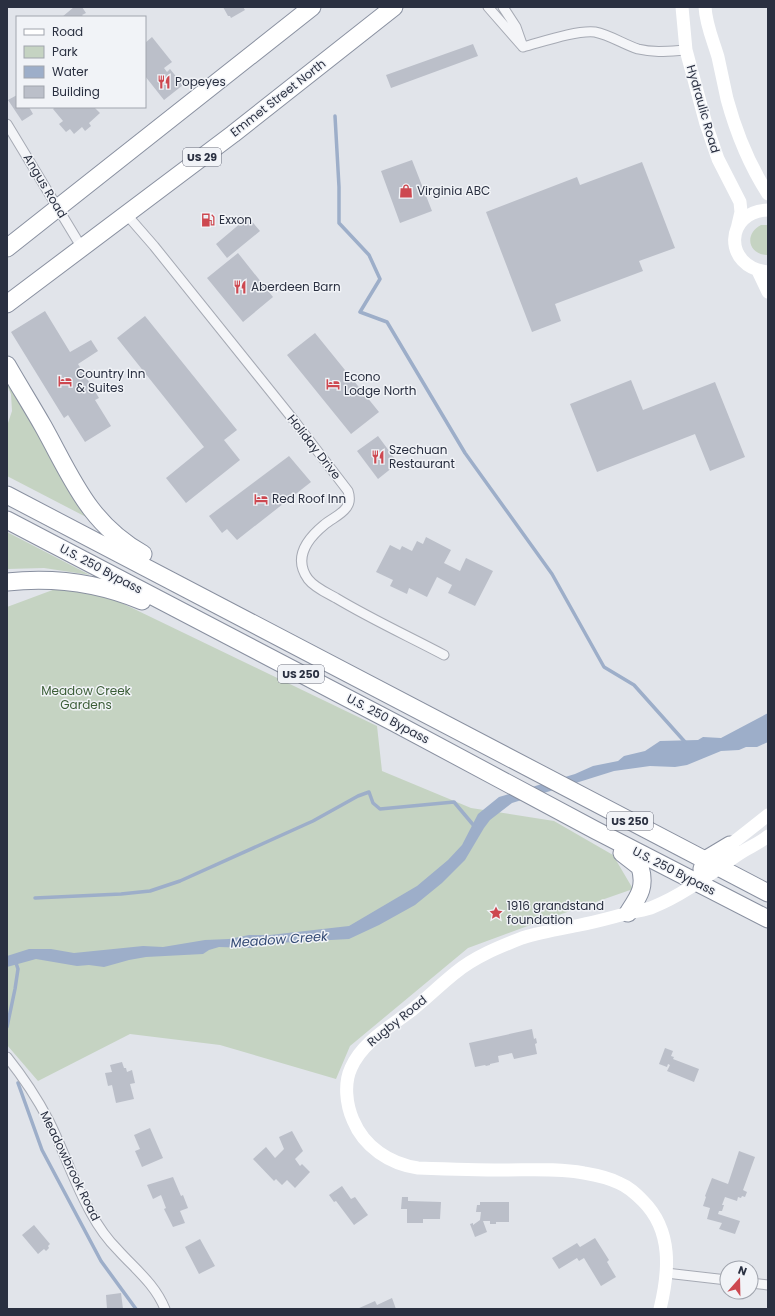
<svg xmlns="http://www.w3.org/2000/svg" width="775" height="1316" font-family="Poppins,sans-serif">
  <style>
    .green { fill: #c5d3c2 }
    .water { fill: #9daec9 }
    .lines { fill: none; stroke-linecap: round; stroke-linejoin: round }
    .stream { stroke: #9daec9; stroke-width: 3.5 }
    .building { fill: #bbbfc9 }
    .street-casing { stroke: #a6aab4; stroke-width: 11 }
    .highway-casing { stroke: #8990a0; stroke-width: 19 }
    .street { stroke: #f4f5f8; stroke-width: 9 }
    .secondary { stroke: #fff; stroke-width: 13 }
    .highway { stroke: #fff; stroke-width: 17 }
    .labels { text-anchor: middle; stroke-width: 3; stroke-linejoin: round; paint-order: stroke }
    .shield { fill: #f1f3f7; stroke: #666a78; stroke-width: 1 }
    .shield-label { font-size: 11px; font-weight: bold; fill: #2a3041 }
    .poi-label { font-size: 12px; fill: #2a3041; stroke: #f1f3f7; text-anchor: start }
    .street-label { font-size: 12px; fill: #2a3041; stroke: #f1f3f7 }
    .park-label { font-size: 12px; fill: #3b5d37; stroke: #f1f3f7 }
    .water-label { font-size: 13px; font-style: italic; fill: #344b75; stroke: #f1f3f7 }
  </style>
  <rect width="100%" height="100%" fill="#e1e4ea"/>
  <path class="green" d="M 761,225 L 768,225 L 767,255 C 748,254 744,234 761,225 Z
    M 7,377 L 43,436 L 88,518 L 7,476 L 7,426 L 12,411 L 11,394 L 7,385 Z
    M 7,532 L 90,575 L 44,568 L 7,569 Z
    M 58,588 L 101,593 L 377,726 L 382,771 L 471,808 L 554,821 L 613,855 L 633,889 L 533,924 L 468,948 L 350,1046 L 336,1079 L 220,1045 L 130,1034 L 38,1081 L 7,1045 L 7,607 Z"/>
  <path class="water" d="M 768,713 L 768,742 L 757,747 L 746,747 L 739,750 L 721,751 L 687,765 L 675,767 L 650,766 L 614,771 L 512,803 L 490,820 L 484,828 L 465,860 L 442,883 L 415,905 L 379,925 L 349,939 L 277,943 L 258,945 L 252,948 L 219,947 L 209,950 L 203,954 L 146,957 L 129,960 L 104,967 L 89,965 L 77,966 L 36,959 L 7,967 L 7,956 L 29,949 L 51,949 L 74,953 L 143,946 L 163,947 L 205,940 L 229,939 L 249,935 L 270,935 L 349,926 L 417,886 L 448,860 L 462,845 L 478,814 L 499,797 L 575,774 L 593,766 L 618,761 L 624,756 L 645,751 L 660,741 L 698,740 L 703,737 L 721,738 Z"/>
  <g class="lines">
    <path class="stream" d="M 335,116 L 339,187 L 339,223 L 369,255 L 380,279 L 360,312 L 387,322 L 465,453 L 552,574 L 604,667 L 634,685 L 685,742
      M 35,898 L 121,894 L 150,891 L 180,881 L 313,821 L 358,796 L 369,792 L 373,803 L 380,809 L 454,802 L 475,827
      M 7,1027 L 15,989 L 18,969 L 15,960
      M 18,1083 L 42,1150 L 101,1261 L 136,1309"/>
  </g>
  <path class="building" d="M 74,7 L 82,7 L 86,13 L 82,15 L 84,17 L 62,17 Z
    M 223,7 L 243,7 L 245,10 L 231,18 L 230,16 L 228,16 Z
    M 152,37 L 172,62 L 164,68 L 167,72 L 170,69 L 183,85 L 164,100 L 145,76 L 145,43 Z
    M 473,44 L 478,56 L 391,88 L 386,75 Z
    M 17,95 L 17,107 L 29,107 L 33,114 L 22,121 L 8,100 Z
    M 55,107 L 94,107 L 100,113 L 89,123 L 91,126 L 85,131 L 82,127 L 74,134 L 70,129 L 66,132 L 59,124 L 63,121 L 53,109 Z
    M 412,160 L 432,211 L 400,223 L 381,171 Z
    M 642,162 L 675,248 L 639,261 L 643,271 L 555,304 L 561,321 L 532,332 L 486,212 L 577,177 L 580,185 Z
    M 248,217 L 260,231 L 227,258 L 216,244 Z
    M 238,253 L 273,297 L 243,322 L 207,278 Z
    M 45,311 L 70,352 L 91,340 L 98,351 L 78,364 L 99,398 L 95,400 L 111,426 L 85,442 L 68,415 L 64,418 L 11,332 Z
    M 145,316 L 237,430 L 224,440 L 240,460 L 186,503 L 166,478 L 204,447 L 117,338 Z
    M 315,333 L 379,412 L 351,434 L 287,355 Z
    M 631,380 L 643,410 L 715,382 L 745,457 L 710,471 L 695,434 L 597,472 L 570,404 Z
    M 378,436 L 398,463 L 378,479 L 357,451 Z
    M 289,456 L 311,482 L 237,540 L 227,529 L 222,533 L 209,516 Z
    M 426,537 L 451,550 L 444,563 L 460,571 L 466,558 L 493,571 L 475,606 L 448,593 L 452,585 L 437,577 L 427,597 L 409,588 L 407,594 L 390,586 L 393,580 L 376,572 L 390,545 L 400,550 L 402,546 L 412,551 L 417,541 L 423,544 Z
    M 532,1029 L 534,1039 L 536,1038 L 537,1043 L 535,1044 L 537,1054 L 514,1059 L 512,1053 L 498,1056 L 499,1062 L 490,1064 L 490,1065 L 486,1066 L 485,1065 L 475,1067 L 469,1043 Z
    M 665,1048 L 673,1051 L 671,1056 L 674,1057 L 673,1059 L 699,1069 L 694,1082 L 667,1071 L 670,1065 L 668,1064 L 667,1067 L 659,1064 Z
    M 122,1062 L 124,1068 L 126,1068 L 127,1072 L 132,1070 L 135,1083 L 130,1084 L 134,1099 L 116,1103 L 112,1085 L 108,1086 L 105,1073 L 112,1072 L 110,1065 Z
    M 150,1128 L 163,1158 L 142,1167 L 135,1151 L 140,1149 L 134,1135 Z
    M 292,1131 L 303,1151 L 295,1159 L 300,1166 L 302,1164 L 310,1172 L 295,1188 L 287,1180 L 282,1185 L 276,1179 L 274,1181 L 253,1159 L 266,1147 L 275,1158 L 284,1149 L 279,1137 Z
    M 739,1151 L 755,1157 L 743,1190 L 747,1192 L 745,1197 L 742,1196 L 741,1198 L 738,1197 L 737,1201 L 725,1197 L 722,1205 L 724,1205 L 722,1211 L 719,1211 L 718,1214 L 740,1221 L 735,1234 L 719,1229 L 722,1223 L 707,1219 L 710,1208 L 703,1206 L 706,1197 L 705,1196 L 712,1178 L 728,1184 Z
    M 173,1177 L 181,1196 L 183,1195 L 188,1208 L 180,1211 L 185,1223 L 173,1227 L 164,1209 L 166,1208 L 161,1195 L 153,1199 L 147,1185 Z
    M 342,1186 L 351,1199 L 355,1197 L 368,1215 L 354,1225 L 336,1201 L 334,1202 L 329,1195 Z
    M 402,1197 L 408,1197 L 408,1201 L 441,1202 L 440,1219 L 423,1219 L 423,1223 L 407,1223 L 407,1209 L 401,1209 Z
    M 480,1202 L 509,1202 L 509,1222 L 496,1222 L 496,1224 L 490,1224 L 490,1221 L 483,1221 L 487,1232 L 475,1237 L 470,1224 L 473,1223 L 473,1225 L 480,1220 L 481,1212 L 476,1212 L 477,1205 L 480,1205 Z
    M 34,1225 L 50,1244 L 48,1246 L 49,1248 L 46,1251 L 44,1249 L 38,1254 L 22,1235 Z
    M 595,1238 L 609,1260 L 607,1262 L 616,1277 L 601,1286 L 584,1258 L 579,1261 L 577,1258 L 559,1269 L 552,1258 L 577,1243 L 580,1247 Z
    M 200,1239 L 215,1266 L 199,1274 L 185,1247 Z
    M 121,1293 L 123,1309 L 107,1309 L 106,1295 Z
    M 392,1298 L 396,1309 L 357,1309 L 375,1301 L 377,1305 Z"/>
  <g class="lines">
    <g class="street-casing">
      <path id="street" d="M 488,7 L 523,47
        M 503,7 L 516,27 L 522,44
        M 523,47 C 542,42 576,30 595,32 C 610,35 623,44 638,49 C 654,53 670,51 686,50
        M 7,124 L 82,248
        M 127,215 L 154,246 L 296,423 L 348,491 C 350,497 350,503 346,508 C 341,515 331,519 324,525 C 307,539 293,558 308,579 C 315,588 327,593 336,598 C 371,619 408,636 444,655
        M 7,1057 C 23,1077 37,1098 49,1121 C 64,1151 74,1183 91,1213 C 98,1226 107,1239 118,1250 C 135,1269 155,1284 165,1309
        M 666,1273 L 727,1280
        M 751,1283 L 768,1285"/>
    </g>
    <g class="highway-casing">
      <path id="highway" d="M 7,248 L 312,7
        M 7,304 L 233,134 L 394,7
        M 7,365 C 19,386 31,405 43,426 C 72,478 88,523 143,554
        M 7,495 L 768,893
        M 7,520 L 395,723 L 595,830 L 768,919
        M 7,582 C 53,577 99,583 142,601
        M 622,853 L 640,867 C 646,887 639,896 628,913
        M 702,869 L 705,860 L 730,845"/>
    </g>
    <use href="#street" class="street"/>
    <path class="secondary" d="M 682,7 L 686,50 L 706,124 L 718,159 L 740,202 L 741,212 L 737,229
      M 705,7 C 706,25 713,40 718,57 C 721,71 724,85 727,99 C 736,132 750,166 768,194
      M 768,210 C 725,211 722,267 768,272
      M 758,271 L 768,292
      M 730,845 L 768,815
      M 660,1309 C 669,1272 673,1231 643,1201 C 636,1194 629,1187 619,1183 C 609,1178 596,1175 584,1173 C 558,1168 530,1170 503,1170 C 475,1170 446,1169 418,1168 C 390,1164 364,1147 353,1120 C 346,1104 344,1083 351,1068 C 362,1042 390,1027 412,1010 C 427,998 440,985 455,973 C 474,957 499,947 522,938 C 541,932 560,929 580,925 C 596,922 613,917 629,913 C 637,911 646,910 653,907 C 683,895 710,874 736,856 C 746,848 759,844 768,836"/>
    <use href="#highway" class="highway"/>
  </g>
  <defs>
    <g id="restaurant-bare" transform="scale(1.08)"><path d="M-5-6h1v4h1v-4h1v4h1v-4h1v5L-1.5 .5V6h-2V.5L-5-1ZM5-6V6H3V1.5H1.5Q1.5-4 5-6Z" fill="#cd4850" stroke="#f1f3f7" stroke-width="2.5" paint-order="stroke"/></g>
    <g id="shop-bare" transform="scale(1.08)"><path d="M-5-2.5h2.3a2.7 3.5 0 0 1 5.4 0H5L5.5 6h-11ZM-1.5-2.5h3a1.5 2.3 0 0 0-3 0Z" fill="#cd4850" stroke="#f1f3f7" stroke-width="2.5" paint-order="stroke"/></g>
    <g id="fuel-bare" transform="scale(1.08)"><path d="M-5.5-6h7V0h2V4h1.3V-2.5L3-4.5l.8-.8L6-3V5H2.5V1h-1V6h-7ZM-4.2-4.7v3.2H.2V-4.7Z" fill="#cd4850" stroke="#f1f3f7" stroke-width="2.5" paint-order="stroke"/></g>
    <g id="hotel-bare" transform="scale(1.08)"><path d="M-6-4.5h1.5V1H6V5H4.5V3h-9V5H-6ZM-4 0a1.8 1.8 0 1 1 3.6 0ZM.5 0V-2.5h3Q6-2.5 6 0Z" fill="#cd4850" stroke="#f1f3f7" stroke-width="2.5" paint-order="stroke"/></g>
    <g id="sight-bare" transform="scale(1.08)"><path d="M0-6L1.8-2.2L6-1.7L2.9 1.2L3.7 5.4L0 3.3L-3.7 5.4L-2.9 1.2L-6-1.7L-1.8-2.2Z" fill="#cd4850" stroke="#f1f3f7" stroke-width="2.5" paint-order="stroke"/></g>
  </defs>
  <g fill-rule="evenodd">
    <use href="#restaurant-bare" x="164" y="82"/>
    <use href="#shop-bare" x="406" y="191"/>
    <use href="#fuel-bare" x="208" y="220"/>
    <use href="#restaurant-bare" x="240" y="287"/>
    <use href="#hotel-bare" x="65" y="381"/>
    <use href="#hotel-bare" x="333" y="384"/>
    <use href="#restaurant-bare" x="378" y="457"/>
    <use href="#hotel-bare" x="261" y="499"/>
    <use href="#sight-bare" x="496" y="913"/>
  </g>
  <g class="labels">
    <g class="shield">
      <rect x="183" y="148" width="38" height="18" rx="3"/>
      <rect x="278" y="665" width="46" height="18" rx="3"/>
      <rect x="607" y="812" width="46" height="18" rx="3"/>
    </g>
    <g class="shield-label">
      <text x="202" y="161">US 29</text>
      <text x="301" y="678">US 250</text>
      <text x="630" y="825">US 250</text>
    </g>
    <g class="poi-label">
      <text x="175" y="86">Popeyes</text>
      <text x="417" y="195">Virginia ABC</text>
      <text x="219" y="224">Exxon</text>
      <text x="251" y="291">Aberdeen Barn</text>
      <text x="76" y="378">Country Inn<tspan x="76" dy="14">&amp; Suites</tspan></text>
      <text x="344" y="381">Econo<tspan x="344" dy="14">Lodge North</tspan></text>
      <text x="389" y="454">Szechuan<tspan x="389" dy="14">Restaurant</tspan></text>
      <text x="272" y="503">Red Roof Inn</text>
      <text x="507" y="910">1916 grandstand<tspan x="507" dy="14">foundation</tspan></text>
    </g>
    <g class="street-label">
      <text transform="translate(278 98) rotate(-38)" y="4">Emmet Street North</text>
      <text transform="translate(703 109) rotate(74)" y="4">Hydraulic Road</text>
      <text transform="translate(45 186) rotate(59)" y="4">Angus Road</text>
      <text transform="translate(314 447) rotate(52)" y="4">Holiday Drive</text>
      <text transform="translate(101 569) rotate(28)" y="4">U.S. 250 Bypass</text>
      <text transform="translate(388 719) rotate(28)" y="4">U.S. 250 Bypass</text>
      <text transform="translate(674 871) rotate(27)" y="4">U.S. 250 Bypass</text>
      <text transform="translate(397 1021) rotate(-39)" y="4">Rugby Road</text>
      <text transform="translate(70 1166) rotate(64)" y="4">Meadowbrook Road</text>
    </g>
    <g class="park-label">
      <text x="86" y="695">Meadow Creek<tspan x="86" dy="14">Gardens</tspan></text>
    </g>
    <g class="water-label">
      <text transform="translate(279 939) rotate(-4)" y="5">Meadow Creek</text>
    </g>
  </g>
  <rect width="775" height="1316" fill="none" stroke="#2a3041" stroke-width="16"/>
  <rect x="16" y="16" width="130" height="92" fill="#f1f3f7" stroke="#a1a5ae"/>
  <rect x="24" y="29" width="20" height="6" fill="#ffffff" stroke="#a1a5ae"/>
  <text x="52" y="36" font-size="12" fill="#2a3041">Road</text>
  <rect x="24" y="46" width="20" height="12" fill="#c5d3c2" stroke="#a1a5ae"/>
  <text x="52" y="56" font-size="12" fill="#2a3041">Park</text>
  <rect x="24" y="66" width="20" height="12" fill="#9daec9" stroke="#a1a5ae"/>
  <text x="52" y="76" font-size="12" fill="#2a3041">Water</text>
  <rect x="24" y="86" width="20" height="12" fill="#bbbfc9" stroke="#a1a5ae"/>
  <text x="52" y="96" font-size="12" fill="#2a3041">Building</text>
  <g transform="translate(739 1280) rotate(20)"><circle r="19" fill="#f1f3f7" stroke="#a1a5ae"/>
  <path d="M0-3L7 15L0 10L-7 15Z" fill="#cd4850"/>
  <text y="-6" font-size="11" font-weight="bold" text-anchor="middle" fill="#2a3041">N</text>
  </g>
</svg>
